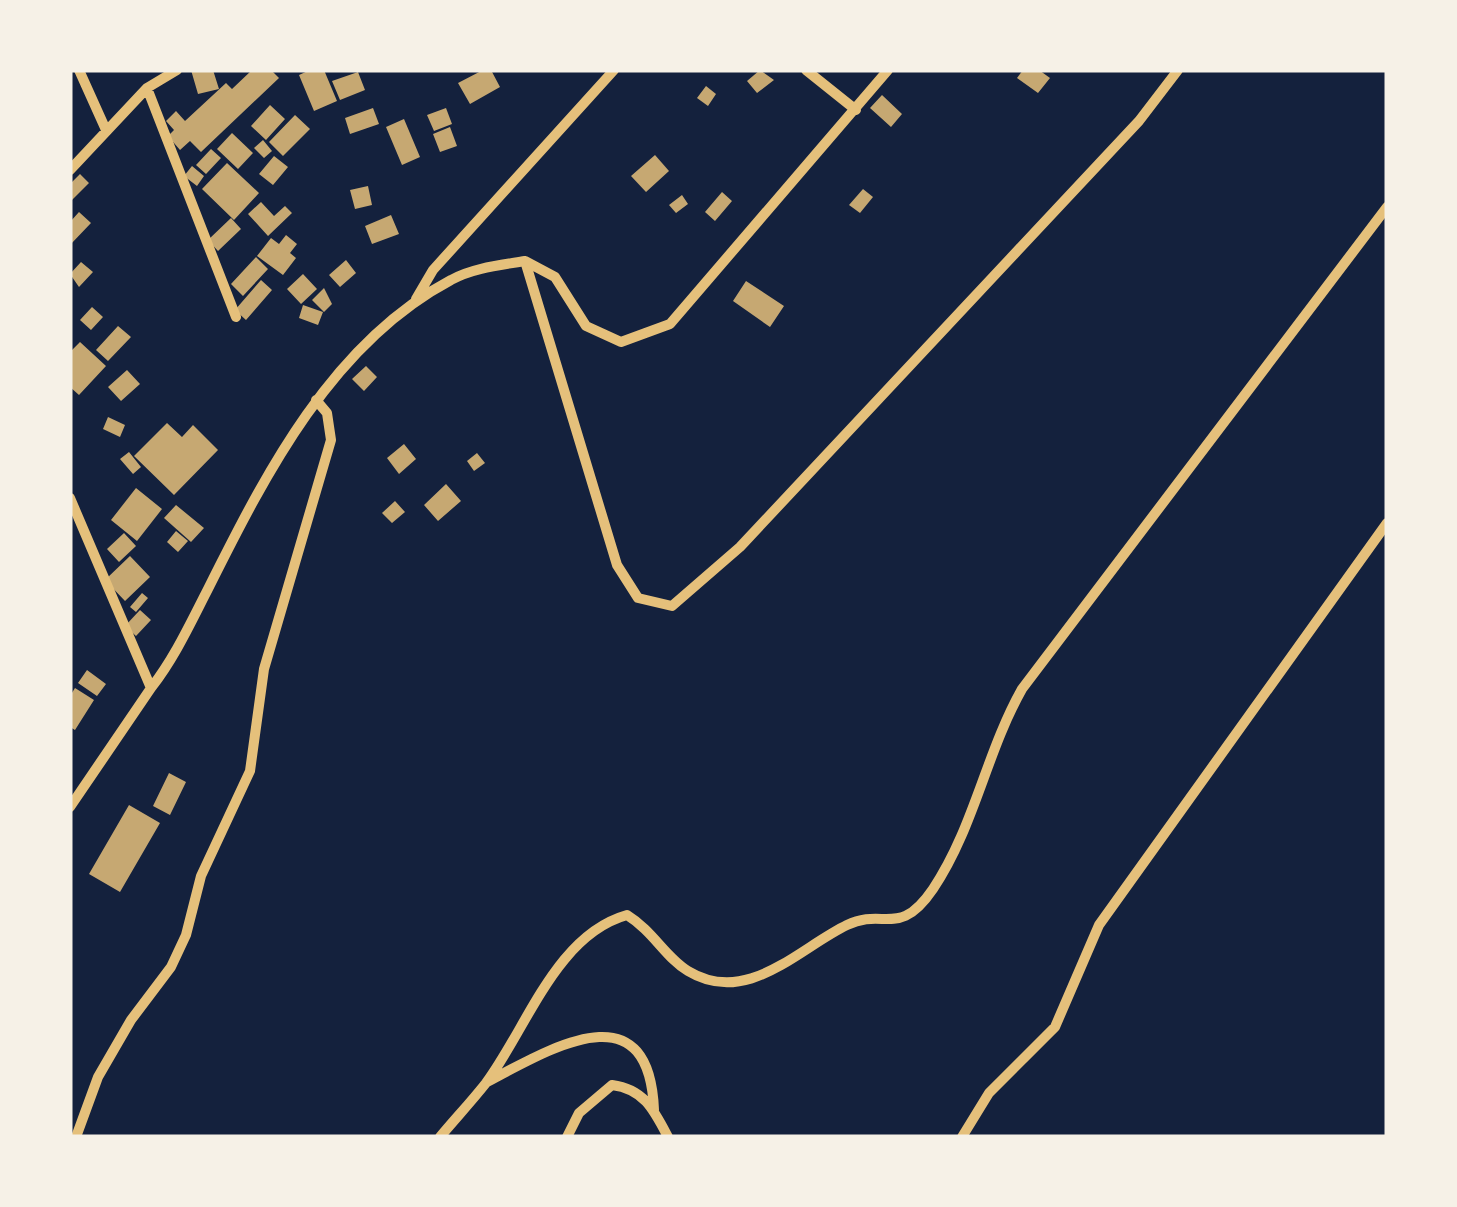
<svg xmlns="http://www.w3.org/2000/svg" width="1457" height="1207" font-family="'Sofia Sans Condensed',sans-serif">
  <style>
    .building { fill: #c6a872 }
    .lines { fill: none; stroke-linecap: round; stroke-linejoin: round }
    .minor { stroke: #e5c07b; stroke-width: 10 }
  </style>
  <rect width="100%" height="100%" fill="#14213d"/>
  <path class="building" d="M 191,70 L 213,70 L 219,89 L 198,94 Z
    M 252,70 L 271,70 L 279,78 L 201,152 L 190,141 L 180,150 L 168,136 L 174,130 L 166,121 L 176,111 L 185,121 L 226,83 L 232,89 Z
    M 310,70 L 324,70 L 337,101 L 314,111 L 299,75 Z
    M 483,70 L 491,70 L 500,87 L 470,104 L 458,83 Z
    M 760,70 L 774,80 L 757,93 L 747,81 Z
    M 1023,70 L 1039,70 L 1050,78 L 1038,93 L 1017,78 Z
    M 358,72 L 365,90 L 340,100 L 332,81 Z
    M 706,86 L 716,94 L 708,106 L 697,98 Z
    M 882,95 L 902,114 L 891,127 L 870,108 Z
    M 270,105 L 285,119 L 266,140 L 251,126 Z
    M 373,108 L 379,124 L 350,134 L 345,118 Z
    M 446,108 L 452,124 L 434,131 L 427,115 Z
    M 295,115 L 310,129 L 283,156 L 269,142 Z
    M 404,119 L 420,157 L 402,165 L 386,127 Z
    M 450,127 L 457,146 L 440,152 L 433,134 Z
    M 232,133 L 253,153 L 238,169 L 217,149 Z
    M 263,140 L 272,151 L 264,158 L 254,148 Z
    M 211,149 L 221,158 L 206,174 L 196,165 Z
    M 655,155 L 669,171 L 646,192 L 631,176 Z
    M 274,156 L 288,167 L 273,185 L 259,174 Z
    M 227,163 L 259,193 L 234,220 L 202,189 Z
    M 192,166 L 204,176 L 197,186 L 184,176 Z
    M 80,174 L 89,183 L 70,202 L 70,184 Z
    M 368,186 L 372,205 L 355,209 L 350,190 Z
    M 863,189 L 873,197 L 860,213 L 849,205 Z
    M 722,192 L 732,201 L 715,221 L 705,212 Z
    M 682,195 L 688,204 L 676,213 L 669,205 Z
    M 261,202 L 274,216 L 285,206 L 292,213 L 268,236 L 248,214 Z
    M 79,212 L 91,223 L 70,245 L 70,222 Z
    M 391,215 L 399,234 L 372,244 L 365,226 Z
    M 231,218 L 241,229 L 218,251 L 208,240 Z
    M 286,235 L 297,244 L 290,253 L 296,258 L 283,275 L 257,256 L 271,238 L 279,244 Z
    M 256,257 L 268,269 L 243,296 L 231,284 Z
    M 346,260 L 356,273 L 340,287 L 329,275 Z
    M 81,262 L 93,272 L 79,287 L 70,274 Z
    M 303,274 L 317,289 L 301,304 L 287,289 Z
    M 261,280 L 272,290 L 246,320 L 235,310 Z
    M 746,281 L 784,306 L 770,327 L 733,301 Z
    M 324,288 L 332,304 L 324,312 L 312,300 Z
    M 303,305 L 323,312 L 318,325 L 299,318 Z
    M 92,307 L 103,317 L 91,330 L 80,320 Z
    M 118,326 L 131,337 L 108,361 L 96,350 Z
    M 80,342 L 106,366 L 79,395 L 70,387 L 70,352 Z
    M 366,366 L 377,377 L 364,391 L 352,379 Z
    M 127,370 L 140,384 L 121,401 L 108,387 Z
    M 108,417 L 125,425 L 120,437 L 103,429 Z
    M 167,423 L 182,437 L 193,425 L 218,450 L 174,495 L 134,456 Z
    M 404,444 L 416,459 L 399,474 L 387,458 Z
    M 129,452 L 141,467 L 133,474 L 120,459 Z
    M 477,453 L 485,463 L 474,471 L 467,461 Z
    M 446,484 L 461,501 L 438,521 L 424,505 Z
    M 136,488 L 162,509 L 137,541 L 111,520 Z
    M 395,501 L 405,512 L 392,523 L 382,513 Z
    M 176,505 L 204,528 L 191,542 L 164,518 Z
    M 176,531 L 188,541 L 178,552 L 167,542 Z
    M 124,533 L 136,546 L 119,562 L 107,549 Z
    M 130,556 L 150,577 L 125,601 L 105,580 Z
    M 142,593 L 148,598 L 136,612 L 130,607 Z
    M 140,610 L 151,620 L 136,636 L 125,626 Z
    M 87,670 L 106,684 L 97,696 L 78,683 Z
    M 75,688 L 94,700 L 75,730 L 70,727 L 70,696 Z
    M 169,773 L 186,782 L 170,815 L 153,806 Z
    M 129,805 L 160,823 L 120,892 L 89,874 Z"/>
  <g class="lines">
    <path class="minor" d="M 79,70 L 106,130
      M 806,70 L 856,110
      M 147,88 L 236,317
      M 70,170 L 147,88 L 177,70
      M 525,261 L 617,565 L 638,598 L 672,606 L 740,547 L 1139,121 L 1178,70
      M 416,299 L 433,270 L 614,70
      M 70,498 L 151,688 L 70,807
      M 151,688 C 175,657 190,624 208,589 C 266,473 332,343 451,280 C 472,268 501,265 525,261 L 555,277 L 586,326 L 621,342 L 670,324 L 888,70
      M 487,1082 C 552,1048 649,988 654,1110
      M 76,1137 L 98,1077 L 131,1020 L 171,967 L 186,935 L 201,876 L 250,771 L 264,669 L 331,440 L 327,413 L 316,400
      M 440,1137 C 455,1119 471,1102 486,1083 C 527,1028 556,935 627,915 C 653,931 666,958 688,971 C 747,1007 799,948 847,925 C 884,907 899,939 933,889 C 974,828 986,753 1022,689 L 1387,207
      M 567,1137 L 579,1113 L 612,1085 C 644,1089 654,1110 668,1137
      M 962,1137 L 989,1093 L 1055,1027 L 1099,925 L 1387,523"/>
  </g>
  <rect width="1457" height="1207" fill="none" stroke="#f6f1e7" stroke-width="145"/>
</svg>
